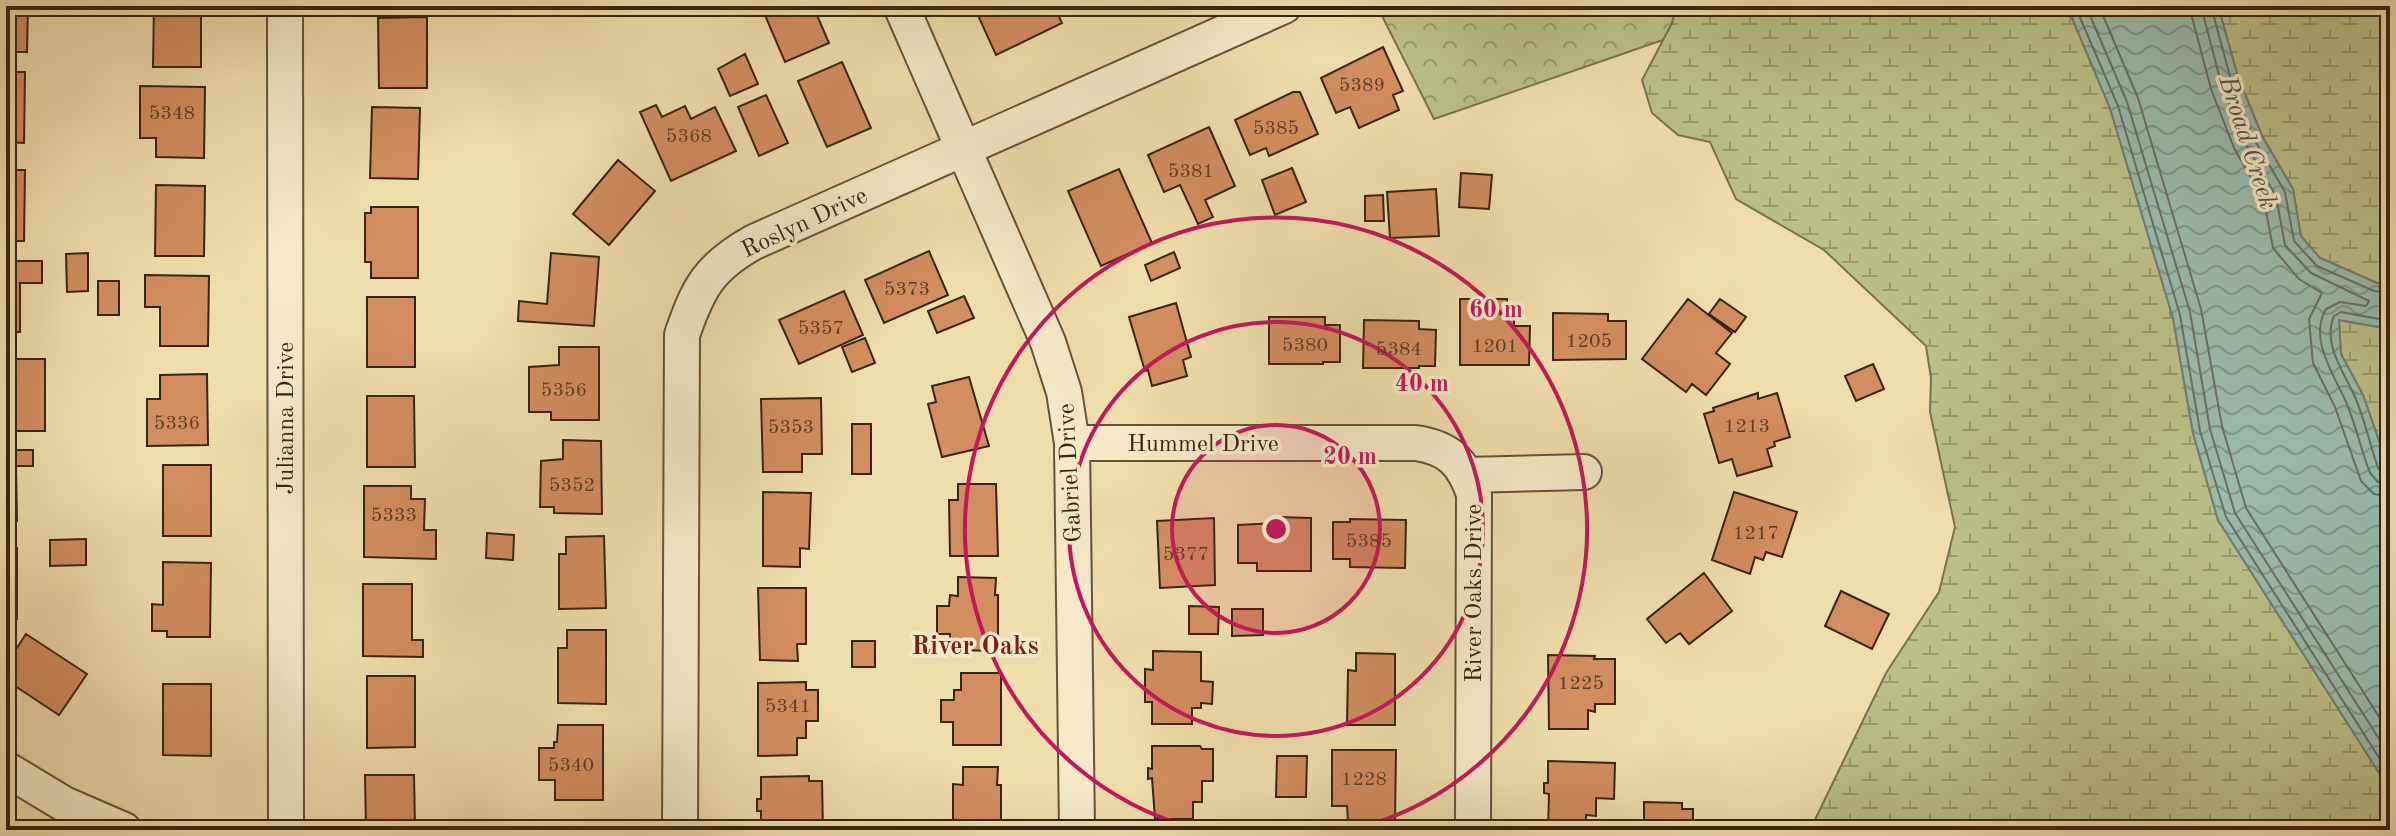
<svg xmlns="http://www.w3.org/2000/svg" width="2396" height="836" font-family="'Old Standard TT',serif">
  <style>
    .wetland { fill: url(#wetland-marsh); stroke: #7a724e; stroke-width: 2 }
    .park { fill: url(#park-crowns); stroke: #7a724e; stroke-width: 2 }
    .water { fill: url(#water-waves); stroke: #737f70; stroke-width: 2 }
    .lines { fill: none; stroke-linecap: round; stroke-linejoin: round }
    .shore { stroke: #697060; stroke-width: 2 }
    .building { fill: #d28d60; stroke: #382414; stroke-width: 2 }
    .minor-casing { stroke: #66523a; stroke-width: 38 }
    .minor { stroke: #f5e9c9; stroke-width: 34 }
    .ring { fill: none; stroke: #c2185b; stroke-width: 4 }
    .labels { text-anchor: middle; stroke-width: 7; stroke-linejoin: round; paint-order: stroke }
    .number-label { font-size: 20px; fill: #5e3e27 }
    .street-label { font-size: 24px; fill: #382414; stroke: #f5e9c9 }
    .water-label { font-size: 26px; font-style: italic; fill: #555142; stroke: #f5e9c9 }
    .neighbourhood-label { font-size: 26px; font-weight: bold; fill: #7a1f14; stroke: #f5e9c9 }
    .centre { fill: #c2185b; stroke: #f5e9c9; stroke-width: 4 }
    .ring-label { font-size: 24px; text-anchor: middle; font-weight: bold; fill: #c2185b; stroke: #f5e9c9; stroke-width: 7; stroke-linejoin: round; paint-order: stroke }
  </style>
  <defs>
    <pattern id="wetland-marsh" width="20" height="14" patternUnits="userSpaceOnUse" patternTransform="scale(2)"><rect width="20" height="14" fill="#bbc088"/><path d="M1 5h8M5 5V1M11 12h8M15 12V8" fill="none" stroke="#999c6e"/></pattern>
    <pattern id="park-crowns" width="20" height="18" patternUnits="userSpaceOnUse" patternTransform="scale(2)"><rect width="20" height="18" fill="#bbc088"/><path d="M2 6a3 3 0 1 1 6 0M12 15a3 3 0 1 1 6 0" fill="none" stroke="#999c6e"/></pattern>
    <pattern id="water-waves" width="16" height="10" patternUnits="userSpaceOnUse" patternTransform="scale(2)"><rect width="16" height="10" fill="#9abbad"/><path d="M0 5q4-4 8 0t8 0" fill="none" stroke="#7f988c"/></pattern>
  </defs>
  <rect width="100%" height="100%" fill="#f0ddac"/>
  <filter id="stains"><feTurbulence type="fractalNoise" baseFrequency=".0025" numOctaves="4"/><feColorMatrix values="0 0 0 0 .2 0 0 0 0 .09 0 0 0 0 .02 0 0 0 .5 -.17"/></filter>
  <radialGradient id="worn" r=".72"><stop offset=".6" stop-color="#630" stop-opacity="0"/><stop offset="1" stop-color="#630" stop-opacity=".3"/></radialGradient>
  <path class="wetland" d="M 1676,6 L 2067,6 L 2110,108 L 2173,318 L 2193,433 L 2218,520 L 2390,790 L 2390,830 L 1810,830 L 1886,673 L 1939,592 L 1955,527 L 1930,412 L 1931,378 L 1926,346 L 1824,250 L 1736,199 L 1710,142 L 1678,135 L 1652,113 L 1642,80 L 1672,23 Z
    M 2218,6 L 2390,6 L 2390,286 L 2377,283 L 2320,258 L 2300,236 L 2293,189 L 2262,136 L 2238,77 Z
    M 2339,320 L 2390,329 L 2390,473 L 2363,395 L 2341,354 Z"/>
  <path class="park" d="M 1377,6 L 1676,6 L 1672,23 L 1663,40 L 1434,119 Z"/>
  <path class="water" d="M 2067,6 L 2218,6 L 2238,77 L 2262,136 L 2293,189 L 2301,236 L 2320,258 L 2377,283 L 2390,286 L 2390,329 L 2339,320 L 2341,354 L 2363,395 L 2390,473 L 2390,790 L 2218,520 L 2193,433 L 2173,318 L 2110,108 Z"/>
  <g class="lines">
    <path class="shore" d="M 2075,6 L 2118,106 L 2180,315 L 2200,431 L 2226,517 L 2390,775
      M 2086,6 L 2127,102 L 2190,312 L 2210,429 L 2235,513 L 2390,756
      M 2099,6 L 2138,98 L 2201,309 L 2222,426 L 2246,508 L 2390,734
      M 2189,6 L 2211,89 L 2234,148 L 2264,200 L 2273,248 L 2299,279 L 2322,293 L 2309,319 L 2313,363 L 2335,407 L 2361,481 L 2374,494 L 2390,497
      M 2201,6 L 2221,83 L 2245,143 L 2276,196 L 2285,245 L 2311,273 L 2369,301 L 2366,306 L 2340,302 L 2326,309 C 2308,339 2335,376 2346,402 C 2356,425 2361,450 2370,473 L 2378,482 L 2390,485
      M 2211,6 L 2231,80 L 2254,139 L 2285,192 L 2294,241 L 2317,266 L 2374,291 L 2390,293
      M 2390,321 L 2341,312 L 2334,316 C 2322,344 2344,372 2355,397 C 2365,420 2370,445 2378,468 L 2383,473 L 2390,475"/>
  </g>
  <path class="building" d="M 6,6 L 28,6 L 27,52 L 6,52 Z
    M 154,6 L 201,6 L 201,67 L 153,67 Z
    M 761,6 L 813,6 L 829,43 L 785,62 Z
    M 989,6 L 1054,6 L 1062,23 L 996,55 L 976,11 Z
    M 427,17 L 427,88 L 379,88 L 378,18 Z
    M 1383,47 L 1403,91 L 1393,95 L 1399,110 L 1359,128 L 1350,107 L 1336,113 L 1321,78 Z
    M 745,54 L 758,84 L 730,96 L 718,69 Z
    M 842,62 L 871,128 L 827,147 L 798,81 Z
    M 6,72 L 25,72 L 24,143 L 6,142 Z
    M 140,86 L 205,87 L 204,158 L 156,157 L 156,138 L 140,138 Z
    M 1293,92 L 1300,92 L 1318,134 L 1269,156 L 1266,148 L 1250,155 L 1235,120 Z
    M 766,95 L 788,143 L 759,156 L 738,107 Z
    M 656,105 L 662,117 L 685,106 L 691,119 L 715,107 L 736,151 L 671,181 L 640,112 Z
    M 372,107 L 420,108 L 418,179 L 370,178 Z
    M 1209,127 L 1235,186 L 1205,200 L 1213,217 L 1198,224 L 1180,185 L 1164,192 L 1148,155 Z
    M 618,160 L 655,191 L 609,245 L 573,214 Z
    M 1292,168 L 1306,202 L 1275,215 L 1262,180 Z
    M 1119,169 L 1152,243 L 1101,266 L 1068,191 Z
    M 6,170 L 25,170 L 24,241 L 6,241 Z
    M 1461,173 L 1492,175 L 1489,209 L 1459,207 Z
    M 156,185 L 205,186 L 204,256 L 155,256 Z
    M 1436,189 L 1439,236 L 1390,238 L 1387,192 Z
    M 1383,195 L 1384,221 L 1365,221 L 1365,196 Z
    M 371,207 L 418,207 L 418,278 L 371,278 L 371,262 L 365,262 L 365,213 L 371,213 Z
    M 929,251 L 948,295 L 884,323 L 865,280 Z
    M 1174,252 L 1180,268 L 1151,281 L 1145,265 Z
    M 88,253 L 88,291 L 67,292 L 66,254 Z
    M 551,253 L 599,257 L 594,326 L 518,321 L 519,301 L 547,304 Z
    M 6,261 L 42,261 L 42,283 L 20,283 L 20,332 L 6,332 Z
    M 145,275 L 209,276 L 208,346 L 160,346 L 160,307 L 145,307 Z
    M 98,281 L 119,281 L 119,315 L 98,315 Z
    M 844,291 L 863,335 L 799,364 L 779,320 Z
    M 964,296 L 974,318 L 937,333 L 928,311 Z
    M 367,297 L 415,297 L 415,367 L 367,367 Z
    M 1460,299 L 1507,299 L 1507,317 L 1514,317 L 1514,326 L 1530,326 L 1529,365 L 1460,365 Z
    M 1688,299 L 1732,333 L 1716,353 L 1730,364 L 1706,395 L 1692,384 L 1686,392 L 1642,359 Z
    M 1720,299 L 1746,317 L 1735,332 L 1709,314 Z
    M 1176,303 L 1191,357 L 1183,360 L 1187,376 L 1152,386 L 1148,370 L 1145,371 L 1129,317 Z
    M 1553,313 L 1608,314 L 1608,321 L 1626,321 L 1626,359 L 1553,360 Z
    M 1269,317 L 1325,317 L 1325,325 L 1340,325 L 1340,362 L 1323,362 L 1323,364 L 1269,364 Z
    M 1364,320 L 1419,321 L 1419,329 L 1436,330 L 1435,366 L 1419,366 L 1419,368 L 1363,368 Z
    M 865,338 L 875,363 L 852,372 L 842,347 Z
    M 559,347 L 599,347 L 599,420 L 551,420 L 551,412 L 529,412 L 529,367 L 559,365 Z
    M 6,359 L 45,359 L 45,431 L 6,431 Z
    M 1873,364 L 1884,389 L 1856,401 L 1845,376 Z
    M 207,374 L 208,445 L 147,446 L 147,399 L 160,399 L 160,375 Z
    M 969,377 L 989,446 L 942,457 L 928,404 L 936,402 L 932,386 Z
    M 1758,393 L 1758,399 L 1777,393 L 1790,437 L 1774,442 L 1775,446 L 1767,449 L 1772,466 L 1737,476 L 1732,459 L 1719,463 L 1704,414 L 1714,411 L 1713,408 Z
    M 367,396 L 414,396 L 415,467 L 367,467 Z
    M 821,398 L 822,454 L 802,454 L 802,472 L 763,472 L 761,399 Z
    M 852,424 L 871,424 L 871,474 L 852,474 Z
    M 563,440 L 601,441 L 602,514 L 554,513 L 554,507 L 540,507 L 541,461 L 563,459 Z
    M 6,450 L 33,450 L 33,466 L 16,466 L 17,521 L 6,521 Z
    M 163,465 L 211,465 L 211,536 L 163,536 Z
    M 958,484 L 996,484 L 998,556 L 950,556 L 949,500 L 958,500 Z
    M 364,486 L 411,486 L 411,499 L 425,499 L 424,530 L 436,530 L 436,559 L 364,557 Z
    M 763,492 L 811,493 L 809,549 L 800,548 L 800,567 L 763,566 Z
    M 1734,492 L 1797,512 L 1782,557 L 1766,552 L 1763,560 L 1755,557 L 1750,574 L 1712,560 Z
    M 1278,517 L 1311,518 L 1311,571 L 1257,571 L 1257,563 L 1238,563 L 1238,525 L 1278,523 Z
    M 1214,518 L 1215,585 L 1160,588 L 1157,521 Z
    M 1350,519 L 1406,520 L 1405,568 L 1350,567 L 1350,559 L 1333,559 L 1333,522 L 1350,522 Z
    M 487,533 L 514,535 L 513,560 L 486,558 Z
    M 604,536 L 606,608 L 559,609 L 559,554 L 566,554 L 566,537 Z
    M 86,539 L 86,565 L 50,566 L 50,540 Z
    M 6,548 L 17,548 L 17,619 L 6,619 Z
    M 163,562 L 211,563 L 210,637 L 167,637 L 167,631 L 152,631 L 152,604 L 163,605 Z
    M 1704,573 L 1732,611 L 1689,644 L 1680,633 L 1666,643 L 1647,619 Z
    M 958,577 L 996,578 L 995,595 L 998,595 L 998,651 L 950,650 L 950,634 L 937,634 L 937,606 L 949,606 L 950,595 L 958,596 Z
    M 363,584 L 412,584 L 412,640 L 423,640 L 423,657 L 363,656 Z
    M 758,588 L 806,588 L 806,644 L 797,644 L 798,661 L 760,660 Z
    M 1841,591 L 1889,614 L 1872,649 L 1825,626 Z
    M 1189,606 L 1219,607 L 1218,634 L 1189,634 Z
    M 1232,609 L 1263,609 L 1263,635 L 1232,636 Z
    M 567,630 L 606,630 L 606,704 L 558,703 L 558,648 L 567,648 Z
    M 26,634 L 87,674 L 59,715 L 6,680 L 6,665 Z
    M 852,641 L 875,641 L 875,667 L 852,667 Z
    M 1153,651 L 1201,652 L 1201,681 L 1213,682 L 1212,704 L 1201,703 L 1201,708 L 1192,708 L 1192,724 L 1152,724 L 1152,702 L 1145,702 L 1145,669 L 1153,670 Z
    M 1356,653 L 1395,654 L 1395,725 L 1347,725 L 1348,670 L 1356,671 Z
    M 1548,655 L 1595,656 L 1594,659 L 1615,659 L 1615,704 L 1595,704 L 1595,712 L 1588,710 L 1588,729 L 1549,729 Z
    M 961,673 L 1001,673 L 1001,745 L 953,745 L 953,722 L 941,722 L 941,700 L 954,700 L 954,690 L 961,690 Z
    M 367,676 L 415,676 L 415,747 L 367,748 Z
    M 806,682 L 806,690 L 818,690 L 818,721 L 806,721 L 806,738 L 797,738 L 797,755 L 758,756 L 758,683 Z
    M 163,684 L 211,684 L 211,756 L 163,755 Z
    M 558,725 L 603,725 L 603,800 L 555,800 L 555,780 L 539,780 L 539,748 L 554,748 L 554,742 L 557,742 Z
    M 1152,746 L 1200,746 L 1202,749 L 1213,749 L 1213,781 L 1202,781 L 1202,802 L 1193,802 L 1193,819 L 1155,819 L 1152,778 L 1148,779 L 1148,768 L 1152,769 Z
    M 1332,750 L 1396,750 L 1395,822 L 1348,822 L 1347,806 L 1332,806 Z
    M 1277,756 L 1307,756 L 1306,797 L 1276,797 Z
    M 1548,761 L 1615,763 L 1614,799 L 1596,798 L 1596,816 L 1586,815 L 1586,830 L 1548,830 L 1549,794 L 1544,793 L 1544,783 L 1548,783 Z
    M 963,767 L 998,767 L 997,785 L 1001,785 L 1001,830 L 953,830 L 953,784 L 963,785 Z
    M 365,775 L 414,775 L 415,827 L 431,827 L 431,830 L 366,830 Z
    M 809,776 L 809,781 L 822,781 L 823,830 L 761,830 L 761,811 L 757,811 L 757,799 L 761,799 L 761,777 Z
    M 1644,802 L 1682,803 L 1682,809 L 1693,809 L 1693,825 L 1682,825 L 1682,830 L 1644,830 Z
    M 562,822 L 601,822 L 601,830 L 562,830 Z"/>
  <g class="lines">
    <g class="minor-casing">
      <path id="minor" d="M 285,6 L 286,830
        M 901,6 L 1048,342 L 1064,392 L 1072,443 L 1077,830
        M 1072,443 L 1416,443 C 1449,448 1463,462 1474,494 L 1473,830
        M 1467,475 L 1584,472
        M 6,769 L 64,804 L 124,830
        M 680,830 L 682,335 C 698,288 709,267 754,242 L 1284,6"/>
    </g>
    <use href="#minor" class="minor"/>
  </g>
  <circle cx="1276" cy="529" r="104" fill="#c2185b" fill-opacity=".12"/>
  <g class="ring">
    <circle cx="1276" cy="529" r="104"/>
    <circle cx="1276" cy="529" r="207"/>
    <path d="M1196 829A311 311 0 1 1 1356 829"/>
  </g>
  <g class="labels">
    <g class="number-label">
      <text x="1362" y="91">5389</text>
      <text x="172" y="119">5348</text>
      <text x="1276" y="134">5385</text>
      <text x="689" y="142">5368</text>
      <text x="1191" y="177">5381</text>
      <text x="907" y="295">5373</text>
      <text x="821" y="334">5357</text>
      <text x="1589" y="347">1205</text>
      <text x="1305" y="351">5380</text>
      <text x="1495" y="352">1201</text>
      <text x="1399" y="355">5384</text>
      <text x="564" y="396">5356</text>
      <text x="177" y="429">5336</text>
      <text x="1747" y="432">1213</text>
      <text x="791" y="433">5353</text>
      <text x="572" y="491">5352</text>
      <text x="394" y="521">5333</text>
      <text x="1756" y="539">1217</text>
      <text x="1369" y="547">5385</text>
      <text x="1186" y="560">5377</text>
      <text x="1581" y="689">1225</text>
      <text x="788" y="712">5341</text>
      <text x="571" y="771">5340</text>
      <text x="1364" y="785">1228</text>
    </g>
    <g class="street-label">
      <text transform="translate(804 222) rotate(-25)" y="8">Roslyn Drive</text>
      <text transform="translate(285 418) rotate(-90)" y="8">Julianna Drive</text>
      <text x="1203" y="451">Hummel Drive</text>
      <text transform="translate(1069 473) rotate(-93)" y="8">Gabriel Drive</text>
      <text transform="translate(1473 593) rotate(-90)" y="8">River Oaks Drive</text>
    </g>
    <g class="water-label">
      <text transform="translate(2249 142) rotate(72)" y="9">Broad Creek</text>
    </g>
    <g class="neighbourhood-label">
      <text x="975" y="654">River Oaks</text>
    </g>
  </g>
  <circle cx="1276" cy="529" r="12" class="centre"/>
  <g class="ring-label">
    <text x="1496" y="317">60 m</text>
    <text x="1422" y="391">40 m</text>
    <text x="1350" y="464">20 m</text>
  </g>
  <rect width="2396" height="836" fill="none" stroke="#f0ddac" stroke-width="32"/>
  <rect x="8" y="8" width="2380" height="820" fill="none" stroke="#382414" stroke-width="4"/>
  <rect x="16" y="16" width="2364" height="804" fill="none" stroke="#382414" stroke-width="2"/>
  <rect width="100%" height="100%" filter="url(#stains)"/>
  <rect width="100%" height="100%" fill="url(#worn)"/>
</svg>
